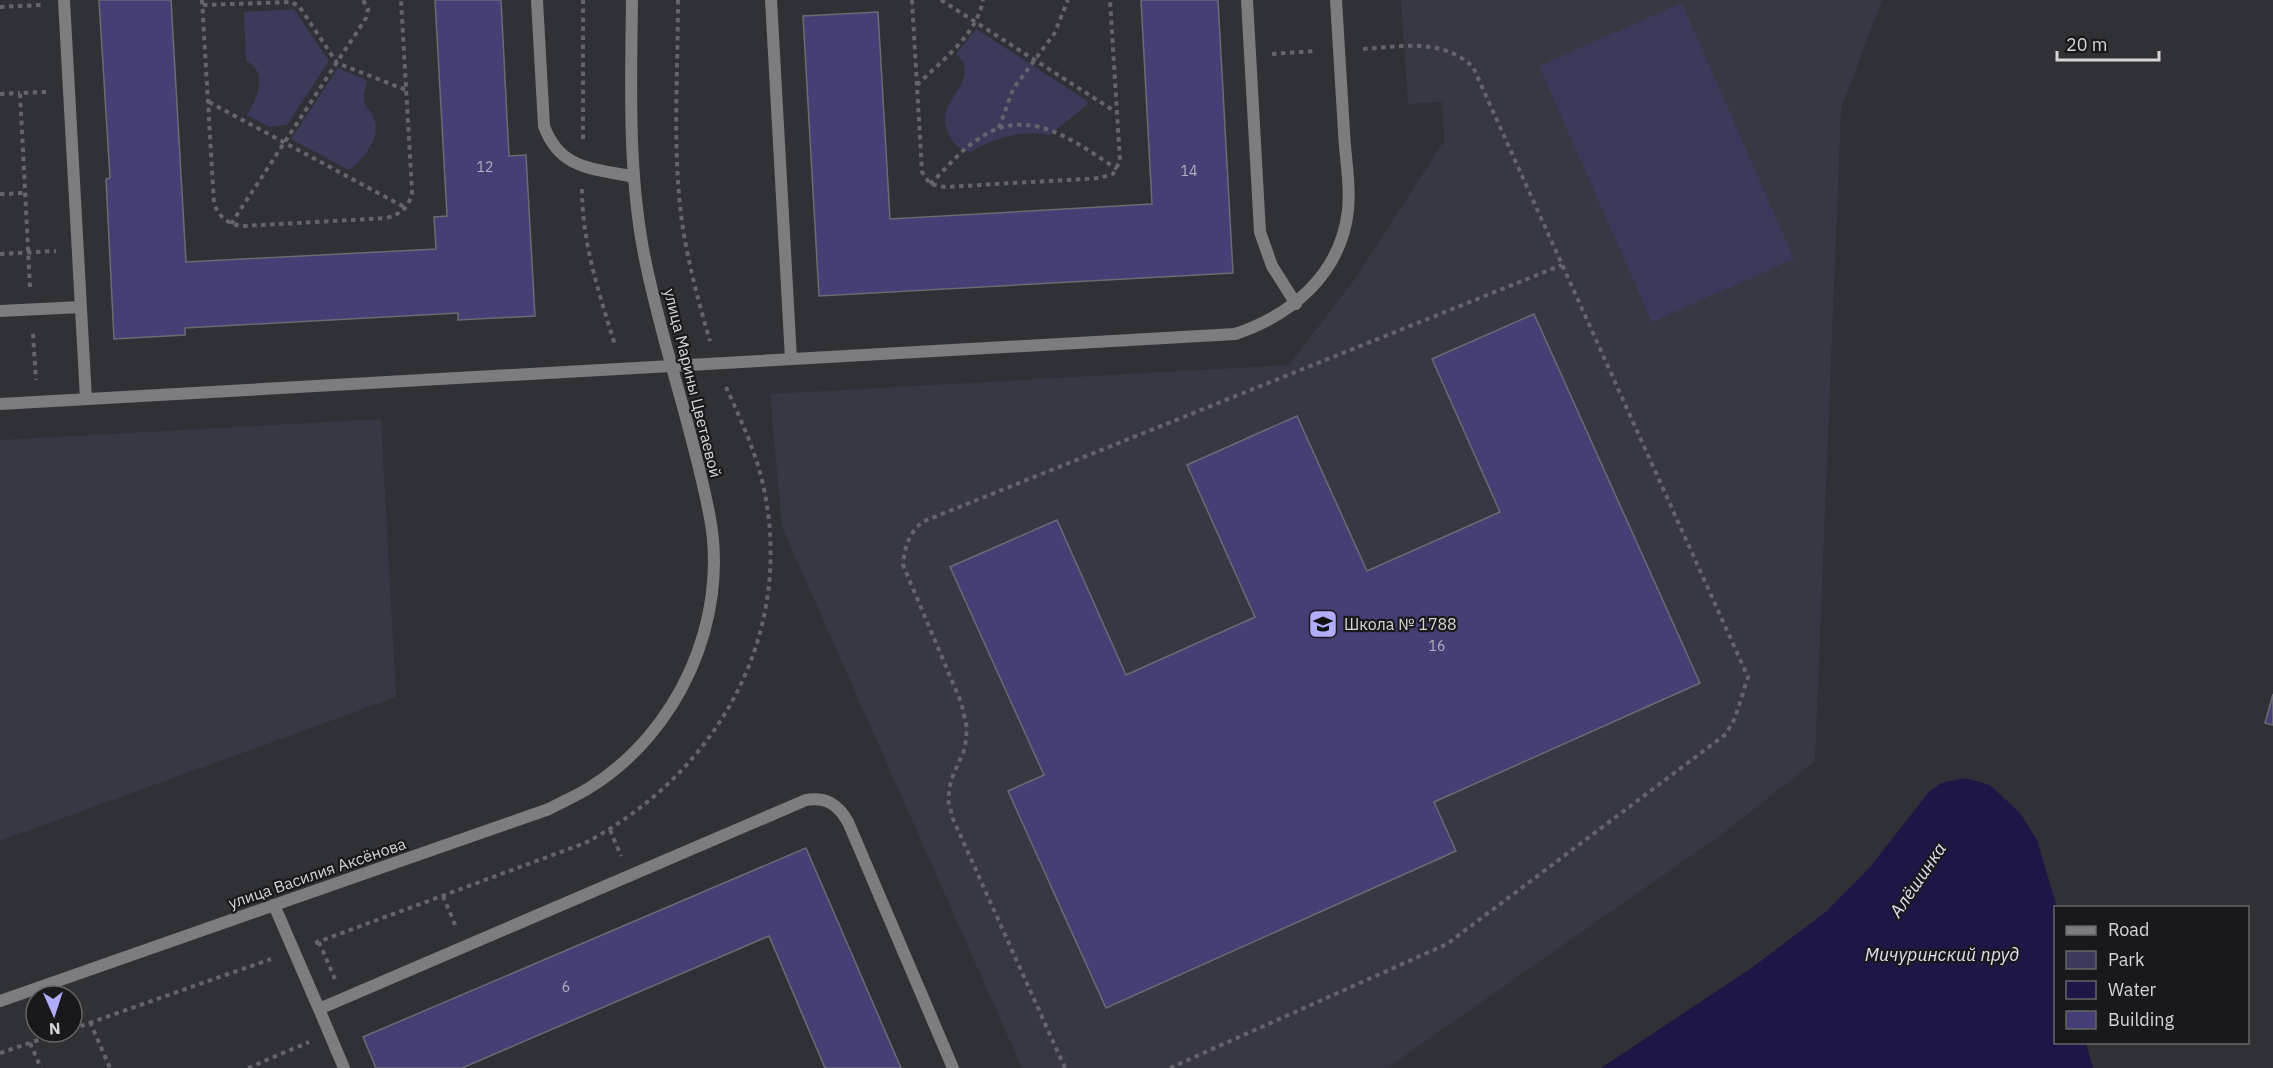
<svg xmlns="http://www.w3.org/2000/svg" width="2273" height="1068" font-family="'IBM Plex Sans',sans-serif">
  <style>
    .built { fill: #383845 }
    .green { fill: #3c3a5a }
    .water { fill: #1e1646 }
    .building { fill: #443f74; stroke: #6b6b73; stroke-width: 1.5 }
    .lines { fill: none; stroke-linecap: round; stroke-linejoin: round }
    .path { stroke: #64646a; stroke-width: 4; stroke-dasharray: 4.5 4.5; stroke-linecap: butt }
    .service { stroke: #7d7d80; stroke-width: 12 }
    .minor { stroke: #7d7d80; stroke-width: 12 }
    .labels { text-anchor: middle; stroke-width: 4.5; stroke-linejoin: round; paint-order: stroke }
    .number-label { font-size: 14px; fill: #b2b0c0 }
    .street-label { font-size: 16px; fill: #d6d6da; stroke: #19191c }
    .poi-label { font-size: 16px; fill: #d6d6da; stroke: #19191c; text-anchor: start }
    .water-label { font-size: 18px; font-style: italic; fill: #e0e0f1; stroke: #19191c }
  </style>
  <rect width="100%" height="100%" fill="#303037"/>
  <path class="built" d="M 1401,0 L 1882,0 L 1841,109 L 1815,761 L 1725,832 L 1387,1068 L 1022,1068 L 782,527 L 770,394 L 1289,365 L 1355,279 L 1444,141 L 1442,102 L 1408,104 Z
    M 381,419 L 396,697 L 0,841 L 0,440 Z"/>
  <path class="green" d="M 1682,3 L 1794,259 L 1652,322 L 1539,66 Z
    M 294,9 L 329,61 L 287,125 L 269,127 L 247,115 C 256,99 270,73 246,61 L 244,12 Z
    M 976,29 L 1086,100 L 1088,104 L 1050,135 C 1020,130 997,137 971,152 C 963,151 956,146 952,140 C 930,107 965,95 965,70 C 965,63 960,58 956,54 Z
    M 338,68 L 367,80 C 367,87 363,92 364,99 C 364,106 370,110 373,116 C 383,137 364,158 349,170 L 291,139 Z"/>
  <path class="water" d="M 1965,778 L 1990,785 L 2020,813 L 2037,840 L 2057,907 L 2056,1042 L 2086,1043 L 2093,1068 L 1601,1068 L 1753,967 L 1827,911 L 1870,867 L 1929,792 L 1941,783 Z"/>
  <path class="building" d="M 99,0 L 171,0 L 186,262 L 436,249 L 434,217 L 447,216 L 435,0 L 501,0 L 509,156 L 526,155 L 535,316 L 458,320 L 458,313 L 185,328 L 185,335 L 114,339 L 106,179 L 110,178 Z
    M 1141,0 L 1218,0 L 1233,273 L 819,296 L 803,16 L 878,12 L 890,219 L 1152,204 Z
    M 1534,314 L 1700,683 L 1434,802 L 1456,851 L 1106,1008 L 1008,791 L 1044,775 L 950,567 L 1057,520 L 1126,675 L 1255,617 L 1187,465 L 1297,416 L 1367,571 L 1500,512 L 1432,359 Z
    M 2273,694 L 2273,725 L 2265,723 Z
    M 806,848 L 901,1068 L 825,1068 L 769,936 L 462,1068 L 376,1068 L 363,1037 Z"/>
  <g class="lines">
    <path class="path" d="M 202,0 L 214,204 C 220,217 226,223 241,226 L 386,218 C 401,214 409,208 412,192 L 401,0
      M 678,0 C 678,68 673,138 680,206 C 685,252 697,297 710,341
      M 912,0 L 922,172 L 930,184 L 945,187 L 1100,178 L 1113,174 L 1120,161 L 1110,0
      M 941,0 L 1116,112
      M 203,5 L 291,2 L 299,6 L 337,63 L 406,90
      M 0,7 L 42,5
      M 1272,54 L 1315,51
      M 917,85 C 941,61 977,35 983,0
      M 0,94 L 20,93
      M 209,102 L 406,208
      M 999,128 L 1013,89 L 1054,34 L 1068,0
      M 583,139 L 583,0
      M 930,184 C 945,170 958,153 974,142 C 1026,102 1072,140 1117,169
      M 582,189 C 582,243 599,293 615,345
      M 0,194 L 25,193
      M 231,224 L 366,18 L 368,9 L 363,0
      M 0,254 L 56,251
      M 30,287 L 20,93 L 46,92
      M 33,334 L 36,380
      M 610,830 L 621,856
      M 443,896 L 456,927
      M 319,942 L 335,979
      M 315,943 L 585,843 C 718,773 798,632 762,480 C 754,448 740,418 726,387
      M 90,1022 L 110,1068
      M 72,1029 L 271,959
      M 30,1043 L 41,1068
      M 0,1053 L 62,1032
      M 248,1068 L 309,1042
      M 1065,1068 L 953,819 L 948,800 L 951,780 L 965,748 L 967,728 L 961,702 L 903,565 C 905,546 908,535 922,522 L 1562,265
      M 1170,1068 L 1447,944 L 1726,734 L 1735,718 L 1748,677 L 1473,67 C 1441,37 1402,47 1361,49"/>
    <path class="service" d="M 64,0 L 86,399
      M 537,0 L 544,126 C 560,170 593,168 634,177
      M 771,0 L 791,359
      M 1247,0 L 1260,232 L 1272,266 L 1296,304
      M 0,311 L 81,307
      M 0,404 L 1235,334 C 1292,315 1341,274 1348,210 C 1351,185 1345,157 1344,132 C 1341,88 1339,44 1336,0
      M 274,905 L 319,1009
      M 344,1068 L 319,1009 L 806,800 C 826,797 838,804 848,822 L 953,1068"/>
    <path class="minor" d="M 0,1001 L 549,809 C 562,802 576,796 589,788 C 678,733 729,621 710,518 C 693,427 660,340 643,249 C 628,166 631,83 632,0"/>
  </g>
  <defs>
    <g id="school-square" transform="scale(1.5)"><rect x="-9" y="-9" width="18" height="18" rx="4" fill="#b1adfa" stroke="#19191c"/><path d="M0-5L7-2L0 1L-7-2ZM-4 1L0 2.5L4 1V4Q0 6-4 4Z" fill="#111"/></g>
  </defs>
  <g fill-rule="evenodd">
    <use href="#school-square" x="1323" y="624"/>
  </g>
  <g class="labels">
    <g class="number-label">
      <text x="485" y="172">12</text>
      <text x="1189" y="176">14</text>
      <text x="1437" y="651">16</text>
      <text x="566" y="992">6</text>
    </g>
    <g class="street-label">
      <text transform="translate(693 383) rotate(76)" y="6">улица Марины Цветаевой</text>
      <text transform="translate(317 873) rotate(-19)" y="6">улица Василия Аксёнова</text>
    </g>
    <g class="poi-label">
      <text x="1344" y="630">Школа № 1788</text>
    </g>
    <g class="water-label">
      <text transform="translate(1918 880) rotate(-56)" y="6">Алёшинка</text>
      <text x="1942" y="961">Мичуринский пруд</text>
    </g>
  </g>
  <rect x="2054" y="906" width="195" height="138" fill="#19191c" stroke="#656568" stroke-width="1.5"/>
  <rect x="2066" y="926" width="30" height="9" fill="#7d7d80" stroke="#656568" stroke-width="1.5"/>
  <text x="2108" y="936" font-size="18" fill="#d6d6da">Road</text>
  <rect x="2066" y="951" width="30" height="18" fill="#3c3a5a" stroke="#656568" stroke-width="1.5"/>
  <text x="2108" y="966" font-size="18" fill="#d6d6da">Park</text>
  <rect x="2066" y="981" width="30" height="18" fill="#1e1646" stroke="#656568" stroke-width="1.5"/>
  <text x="2108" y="996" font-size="18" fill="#d6d6da">Water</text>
  <rect x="2066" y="1011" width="30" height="18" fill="#443f74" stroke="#656568" stroke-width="1.5"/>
  <text x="2108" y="1026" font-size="18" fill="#d6d6da">Building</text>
  <g transform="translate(54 1014) rotate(177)"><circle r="28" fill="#19191c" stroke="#656568" stroke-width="1.5"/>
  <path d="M0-4.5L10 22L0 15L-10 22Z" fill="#b1adfa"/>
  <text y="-9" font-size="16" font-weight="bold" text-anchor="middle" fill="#d6d6da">N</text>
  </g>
  <path d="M2057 51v9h102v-9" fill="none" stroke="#d6d6da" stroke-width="3"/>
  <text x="2066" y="51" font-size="18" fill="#d6d6da" stroke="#19191c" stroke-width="4.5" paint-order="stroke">20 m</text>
</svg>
